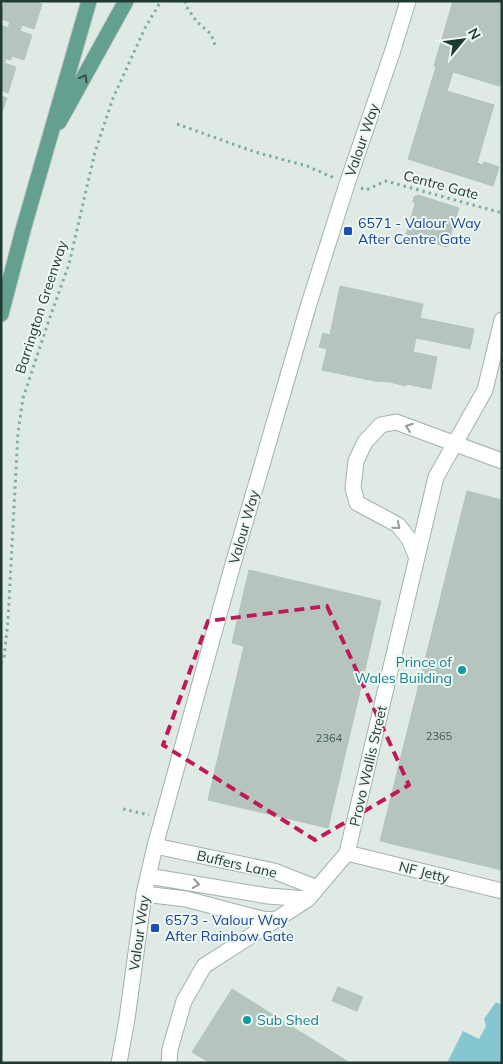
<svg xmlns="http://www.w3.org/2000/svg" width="503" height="1064" font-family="Mulish,sans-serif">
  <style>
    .water { fill: #86c6d0 }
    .building { fill: #b5c5be; stroke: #b2c4bc }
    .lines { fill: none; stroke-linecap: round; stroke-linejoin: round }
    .minor-casing { stroke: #a2b2ac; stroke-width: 17 }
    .major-casing { stroke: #bcc4c2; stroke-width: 17 }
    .path { stroke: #7fae9f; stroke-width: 3; stroke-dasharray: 2.5 4; stroke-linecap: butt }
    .minor { stroke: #fff; stroke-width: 15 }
    .major { stroke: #63a090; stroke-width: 15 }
    .oneway { stroke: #31544a }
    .oneway2 { stroke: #909c99 }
    .marked { fill: none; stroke: #c2185b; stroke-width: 4; stroke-dasharray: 10 6; stroke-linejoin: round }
    .transit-dot { fill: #1a4fb4; stroke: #eff7f3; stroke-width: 2 }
    .culture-dot { fill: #0f9aa8; stroke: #eff7f3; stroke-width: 2 }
    .labels { text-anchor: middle; stroke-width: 4; stroke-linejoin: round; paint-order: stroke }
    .number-label { font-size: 11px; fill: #455d56 }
    .street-label { font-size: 14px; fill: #203a33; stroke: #eff7f3 }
    .transit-label { font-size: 14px; fill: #164399; stroke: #eff7f3; text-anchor: start }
    .culture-label { font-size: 14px; fill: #0d838f; stroke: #eff7f3; text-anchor: end }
  </style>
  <rect width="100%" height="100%" fill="#dfeae5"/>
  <path class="water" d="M 496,1002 L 502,1005 L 502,1063 L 447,1063 L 463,1031 L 479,1039 L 486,1026 L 484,1019 Z"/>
  <path class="building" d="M 5,1 L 32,1 L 42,4 L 34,29 L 22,25 L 20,31 L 32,35 L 24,60 L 12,56 L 11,60 L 1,57 L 1,25 L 8,28 L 10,22 L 1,19 L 1,14 Z
    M 453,1 L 502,1 L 502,77 L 499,86 L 434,66 Z
    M 1,58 L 6,60 L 4,63 L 16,67 L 8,93 L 1,90 Z
    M 436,67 L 453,72 L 447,91 L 494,105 L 477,163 L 483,165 L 484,162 L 499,167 L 493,186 L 408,159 Z
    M 1,96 L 7,98 L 1,115 Z
    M 418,195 L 459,208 L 447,247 L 406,234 L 415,205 L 413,201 L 414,197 Z
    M 340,286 L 423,304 L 420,318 L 474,329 L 470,349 L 416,338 L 413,352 L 437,357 L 431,389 L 406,384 L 406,386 L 390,382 L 375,381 L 322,370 L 327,349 L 319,347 L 323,333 L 330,335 Z
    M 467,491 L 502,500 L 502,870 L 380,841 Z
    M 249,570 L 381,601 L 328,828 L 208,800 L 244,646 L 232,643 Z
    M 338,987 L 363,997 L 357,1011 L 332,1001 Z
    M 232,989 L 350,1063 L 210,1063 L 192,1052 Z"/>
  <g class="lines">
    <g class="minor-casing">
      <path id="minor" d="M 417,558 L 409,539 L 398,525 L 357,503 L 353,488 L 356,461 L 365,442 L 381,425 L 396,422 L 502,461
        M 155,846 L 274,871 L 317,888
        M 347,853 L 502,891
        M 148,876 L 268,896 L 308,899
        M 144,894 L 186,899 L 262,919 L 276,920
        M 119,1063 L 127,1019 L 144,894 L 155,846 L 233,564 L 308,307 L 347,184 L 392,53 L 408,1
        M 169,1063 L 170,1049 L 184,1001 L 204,966 L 308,899 L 347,853 L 436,477 L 485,390 L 502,320"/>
    </g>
    <g class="major-casing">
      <path id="major" d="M 59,122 L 126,1
        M 1,314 L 23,230 L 89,1"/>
    </g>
    <path class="path" d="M 185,1 L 186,6 L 197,22 L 211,34 L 215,45
      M 177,124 L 255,152 L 307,166 L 334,178
      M 361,188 L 366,190 L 386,181 L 502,213
      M 1,663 L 4,658 L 8,621 L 18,432 L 23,398 L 50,317 L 69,264 L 95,152 L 113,98 L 145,28 L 161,1
      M 123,809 L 149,815"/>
    <use href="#minor" class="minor"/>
    <use href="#major" class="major"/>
  </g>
  <defs><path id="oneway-chevron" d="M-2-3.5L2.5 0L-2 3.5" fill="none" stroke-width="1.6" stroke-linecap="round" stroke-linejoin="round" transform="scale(1.25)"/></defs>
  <use class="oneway" href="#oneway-chevron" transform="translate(84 78) rotate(-61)"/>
  <g class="oneway2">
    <use href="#oneway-chevron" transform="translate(409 427) rotate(-160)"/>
    <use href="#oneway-chevron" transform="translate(397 526) rotate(39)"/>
    <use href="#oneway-chevron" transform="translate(196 884) rotate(9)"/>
  </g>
  <path class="marked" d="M 327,606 L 409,785 L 315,840 L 163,745 L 208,621 Z"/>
  <g class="transit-dot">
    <rect x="343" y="226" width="10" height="10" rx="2.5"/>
    <rect x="150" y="923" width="10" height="10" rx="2.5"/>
  </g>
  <g class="culture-dot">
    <circle cx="462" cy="670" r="5"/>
    <circle cx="247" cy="1020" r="5"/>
  </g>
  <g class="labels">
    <g class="number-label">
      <text x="439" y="740">2365</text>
      <text x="329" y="742">2364</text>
    </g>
    <g class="street-label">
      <text transform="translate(362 140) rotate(-71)" y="5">Valour Way</text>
      <text transform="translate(441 185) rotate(15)" y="5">Centre Gate</text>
      <text transform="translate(41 307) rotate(-72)" y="5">Barrington Greenway</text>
      <text transform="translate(244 527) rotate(-74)" y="5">Valour Way</text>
      <text transform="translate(368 766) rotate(-77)" y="5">Provo Wallis Street</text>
      <text transform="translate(237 864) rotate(13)" y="5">Buffers Lane</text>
      <text transform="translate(424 872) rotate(14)" y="5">NF Jetty</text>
      <text transform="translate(139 933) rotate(-82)" y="5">Valour Way</text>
    </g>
    <g class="transit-label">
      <text x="358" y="228">6571 - Valour Way<tspan x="358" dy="16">After Centre Gate</tspan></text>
      <text x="165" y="925">6573 - Valour Way<tspan x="165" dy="16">After Rainbow Gate</tspan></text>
    </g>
    <g class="culture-label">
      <text x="452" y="667">Prince of<tspan x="452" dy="16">Wales Building</tspan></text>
      <text x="257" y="1025" text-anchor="start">Sub Shed</text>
    </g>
  </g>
  <rect width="503" height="1064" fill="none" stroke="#203a33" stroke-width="5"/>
  <g transform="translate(463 40) rotate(61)" stroke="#eff7f3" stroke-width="4" paint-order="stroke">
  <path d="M0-4L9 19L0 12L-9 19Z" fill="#203a33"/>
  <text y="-8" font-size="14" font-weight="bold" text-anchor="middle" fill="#203a33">N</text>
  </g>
</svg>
